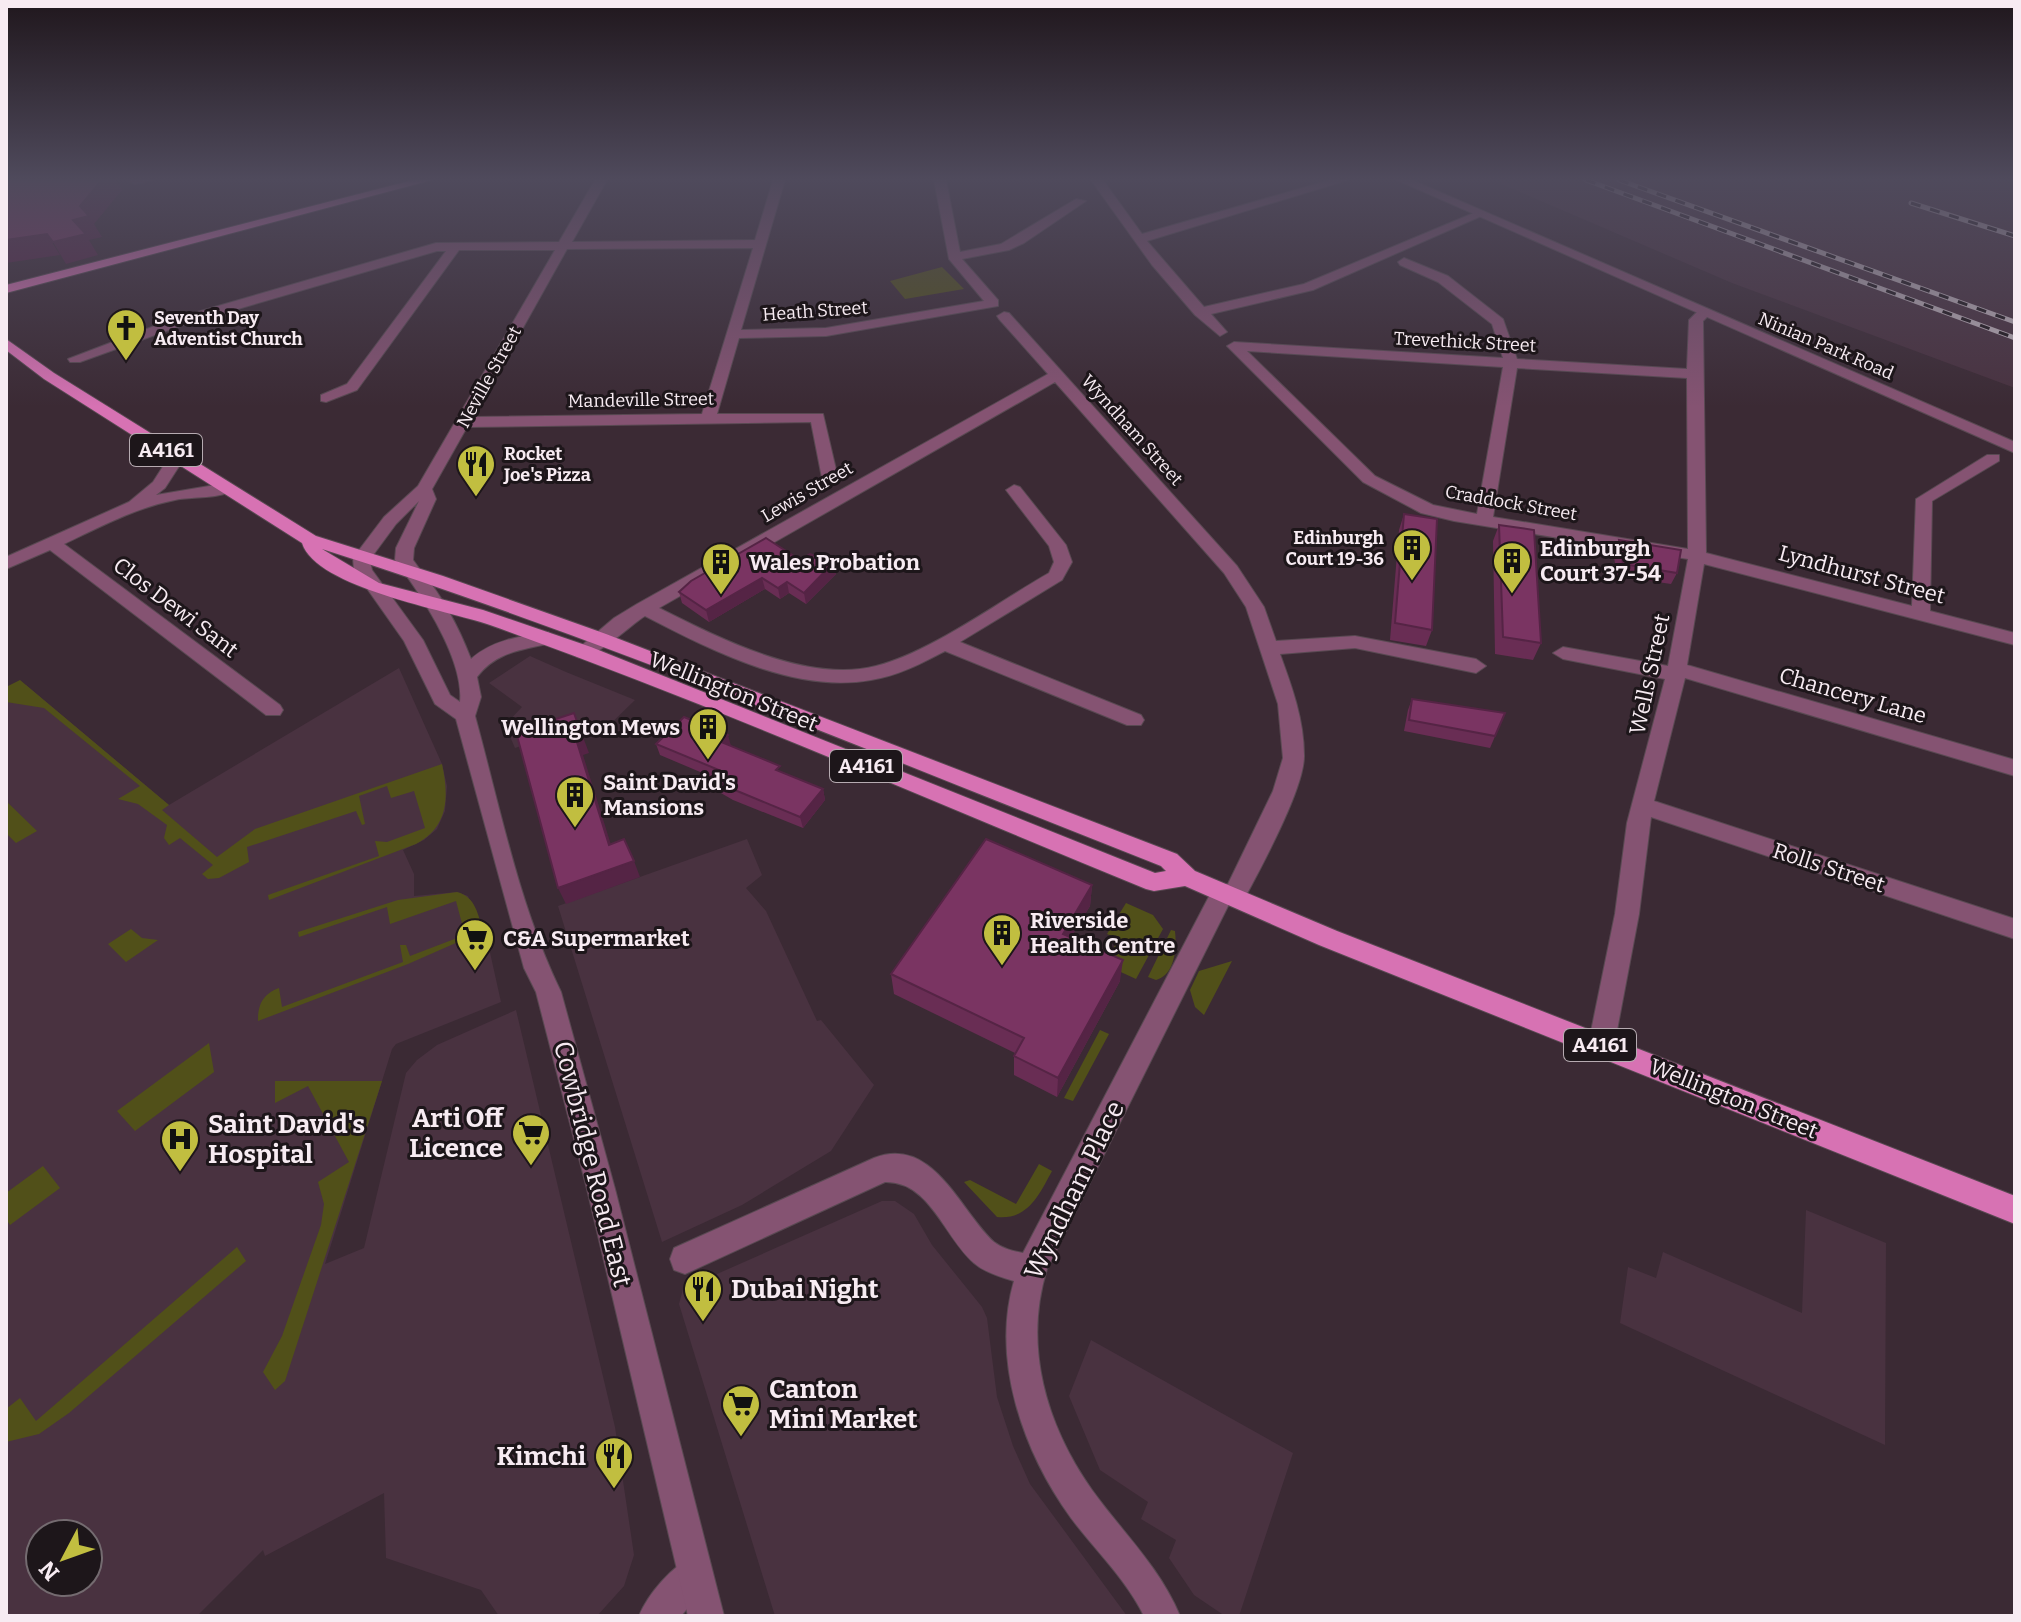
<svg xmlns="http://www.w3.org/2000/svg" width="2021" height="1622" font-family="Bitter,serif">
  <style>
    .built { fill: #493240; fill-rule: evenodd }
    .green { fill: #515019 }
    .lines { fill: none; stroke-linecap: round; stroke-linejoin: round }
    .minor-casing { stroke: #594952; stroke-width: 2 }
    .tertiary-casing { stroke: #594952; stroke-width: 2 }
    .primary-casing { stroke: #594952; stroke-width: 2 }
    .minor { fill: #855372; fill-rule: evenodd }
    .tertiary { fill: #855372; fill-rule: evenodd }
    .primary { fill: #d772b3; fill-rule: evenodd }
    .rail-casing { stroke: #c1b4bc; stroke-width: 5 }
    .rail { stroke: #1d161a; stroke-width: 3; stroke-dasharray: 10; stroke-linecap: butt }
    .wall { fill: #692d54 }
    .shaded-wall { fill: #552445 }
    .building { fill: #7a3462; stroke: #552445; stroke-width: 2 }
    .labels { text-anchor: middle; stroke-width: 6; stroke-linejoin: round; paint-order: stroke }
    .far-street-label { font-size: 18px; fill: #f7ebf2; stroke: #1d161a }
    .far-poi-label { font-size: 18px; font-weight: bold; fill: #f7ebf2; stroke: #1d161a; text-anchor: start }
    .shield { fill: #1d161a; stroke: #b6abb1; stroke-width: 2 }
    .shield-label { font-size: 20px; font-weight: bold; fill: #f7ebf2 }
    .poi-label { font-size: 22px; font-weight: bold; fill: #f7ebf2; stroke: #1d161a; text-anchor: start }
    .street-label { font-size: 22px; fill: #f7ebf2; stroke: #1d161a }
    .near-poi-label { font-size: 26px; font-weight: bold; fill: #f7ebf2; stroke: #1d161a; text-anchor: start }
    .near-street-label { font-size: 26px; fill: #f7ebf2; stroke: #1d161a }
  </style>
  <rect width="100%" height="100%" fill="#3b2a34"/>
  <path class="built" d="M 1492,180 L 2015,180 L 2015,388 L 1732,283 Z
    M 530,656 L 566,672 L 635,700 L 597,737 L 582,726 L 515,748 L 505,725 L 522,707 L 489,683 Z
    M 399,668 L 442,764 L 447,786 L 445,811 L 437,829 L 424,840 L 403,850 L 414,874 L 414,896 L 457,892 L 468,896 L 482,931 L 485,930 L 501,1002 L 396,1044 L 392,1049 L 325,1264 L 364,1248 L 406,1073 L 417,1060 L 437,1045 L 516,1010 L 615,1427 L 634,1555 L 624,1586 L 597,1616 L 499,1616 L 481,1590 L 386,1558 L 384,1493 L 265,1556 L 263,1550 L 197,1616 L 9,1616 L 6,1611 L 6,694 L 26,685 L 169,805 ZM 40,1534 L 88,1534 L 88,1582 L 40,1582 Z
    M 747,839 L 762,875 L 746,888 L 766,911 L 817,1021 L 821,1020 L 874,1085 L 831,1151 L 742,1205 L 662,1242 L 558,906 Z
    M 882,1201 L 895,1201 L 914,1214 L 932,1245 L 982,1307 L 987,1318 L 997,1397 L 1013,1446 L 1030,1484 L 1127,1616 L 775,1616 L 679,1304 L 683,1289 Z
    M 1806,1210 L 1886,1243 L 1885,1445 L 1620,1323 L 1628,1267 L 1656,1278 L 1663,1252 L 1802,1313 Z
    M 1091,1340 L 1293,1453 L 1239,1616 L 1225,1616 L 1194,1595 L 1169,1558 L 1176,1540 L 1141,1519 L 1148,1502 L 1100,1470 L 1069,1396 Z"/>
  <path class="green" d="M 942,267 L 964,289 L 905,299 L 890,281 Z
    M 20,680 L 169,805 L 162,810 L 217,857 L 255,829 L 442,764 C 449,796 449,827 416,844 L 269,900 L 268,895 L 379,856 L 375,841 L 387,842 L 425,828 L 414,791 L 391,798 L 387,786 L 359,796 L 365,824 L 362,825 L 356,811 L 247,847 L 249,862 L 219,878 L 208,879 L 202,874 L 213,865 L 180,838 L 169,845 L 164,838 L 167,825 L 138,804 L 118,799 L 140,786 L 44,708 L 6,702 L 6,687 Z
    M 6,801 L 37,831 L 16,843 L 6,833 Z
    M 457,892 C 476,897 478,915 483,931 L 408,964 L 258,1021 C 258,1004 263,994 279,988 L 282,1007 L 403,962 L 400,945 L 406,945 L 410,956 L 465,935 L 456,901 L 390,924 L 387,907 L 299,937 L 298,932 L 398,900 Z
    M 1126,903 L 1153,915 L 1163,929 L 1136,979 L 1073,950 L 1110,955 L 1118,939 L 1107,934 Z
    M 131,929 L 142,938 L 158,940 L 126,962 L 108,944 Z
    M 1171,930 L 1175,931 C 1177,948 1175,975 1156,980 L 1148,977 Z
    M 1232,961 L 1204,1015 L 1195,1007 L 1190,990 L 1199,971 Z
    M 1100,1030 L 1109,1034 L 1073,1101 L 1064,1098 Z
    M 209,1043 L 214,1072 L 135,1131 L 117,1111 Z
    M 275,1081 L 382,1081 L 285,1381 L 275,1390 L 263,1372 L 282,1336 L 321,1225 L 324,1204 L 318,1182 L 349,1162 L 308,1086 L 275,1103 Z
    M 1039,1164 L 1052,1171 C 1039,1195 1028,1220 997,1217 L 964,1182 L 970,1180 L 1016,1204 Z
    M 43,1166 L 60,1188 L 10,1225 L 6,1219 L 6,1193 Z
    M 237,1247 L 246,1261 L 69,1413 L 39,1434 L 6,1442 L 6,1409 L 20,1398 L 36,1421 Z"/>
  <g class="lines">
    <g class="minor-casing">
      <path id="minor" d="M 153,180 L 135,184 L 129,181 L 130,180 Z
        M 595,180 L 607,180 L 572,242 L 755,240 L 773,180 L 785,180 L 741,330 L 826,328 L 984,301 L 949,259 L 934,180 L 946,180 L 960,252 L 1001,244 L 1076,199 L 1086,201 L 1024,243 L 1009,250 L 962,259 L 998,300 L 998,306 L 826,336 L 739,338 L 717,414 L 823,414 L 838,478 L 836,481 L 824,481 L 822,478 L 811,422 L 467,427 L 432,489 L 436,499 L 414,548 L 413,560 L 424,575 L 415,581 L 409,579 L 395,560 L 396,548 L 419,501 L 396,524 L 368,562 L 356,562 L 353,558 L 384,517 L 418,486 L 555,250 L 459,250 L 357,390 L 326,402 L 321,401 L 321,395 L 347,384 L 446,251 L 437,251 L 183,325 L 80,362 L 70,362 L 68,359 L 173,319 L 436,243 L 559,242 ZM 753,248 L 702,414 L 473,417 L 567,249 Z
        M 1091,180 L 1103,180 L 1142,234 L 1330,180 L 1348,180 L 1147,241 L 1204,307 L 1304,284 L 1476,212 L 1486,214 L 1313,290 L 1211,314 L 1227,332 L 1220,336 L 1195,315 L 1152,265 Z
        M 1404,258 L 1448,276 L 1503,319 L 1517,359 L 1687,369 L 1689,320 L 1699,310 L 1709,310 L 1711,313 L 1703,321 L 1706,553 L 1912,606 L 1916,499 L 1987,455 L 1999,455 L 1999,461 L 1932,501 L 1930,611 L 2015,633 L 2015,645 L 1704,564 L 1687,665 L 2015,760 L 2015,776 L 1685,678 L 1654,801 L 2015,919 L 2015,939 L 1651,817 L 1639,914 L 1614,1046 L 1610,1054 L 1601,1058 L 1592,1054 L 1588,1046 L 1615,914 L 1627,823 L 1665,679 L 1563,659 L 1553,653 L 1563,647 L 1668,666 L 1688,559 L 1454,521 L 1421,513 L 1363,482 L 1227,346 L 1234,342 L 1503,358 L 1492,324 L 1438,282 L 1400,265 L 1398,262 ZM 1247,351 L 1503,367 L 1477,514 L 1433,505 L 1375,476 ZM 1517,368 L 1687,378 L 1688,549 L 1493,517 Z
        M 1004,312 L 1009,313 L 1237,566 L 1264,607 L 1276,641 L 1355,636 L 1476,659 L 1486,666 L 1476,673 L 1355,648 L 1280,654 C 1292,687 1304,720 1304,755 C 1305,788 1259,871 1242,903 L 1229,904 L 1047,1269 C 1023,1346 1046,1425 1092,1490 C 1123,1533 1159,1566 1180,1616 L 1144,1616 C 1126,1579 1095,1550 1071,1518 C 1023,1452 991,1360 1014,1281 C 1000,1277 984,1272 974,1263 C 944,1237 930,1181 885,1182 L 685,1274 L 674,1270 L 670,1259 L 674,1248 L 874,1158 C 933,1135 960,1211 994,1242 C 1003,1249 1013,1251 1023,1253 L 1215,885 L 1228,884 L 1273,791 L 1283,758 L 1278,704 L 1246,607 L 1224,573 L 1055,382 L 659,608 C 719,638 808,684 876,666 C 931,652 998,602 1049,573 L 1054,562 L 1049,546 L 1006,490 L 1014,485 L 1020,487 L 1066,545 L 1072,562 L 1062,580 L 960,642 L 1141,715 L 1144,720 L 1141,725 L 1127,725 L 945,651 C 922,663 898,676 871,680 C 795,694 711,650 645,616 C 629,626 594,661 577,657 L 574,652 L 614,618 L 637,604 L 1048,374 L 999,319 L 997,316 Z
        M 177,452 L 185,457 L 165,488 L 156,495 L 227,483 L 235,488 C 222,500 192,496 175,500 C 135,508 100,527 64,544 L 280,705 L 283,710 L 280,715 L 266,715 L 50,550 L 6,569 L 6,557 L 129,502 L 153,482 L 171,454 Z
        M 694,1556 L 706,1562 L 712,1574 L 706,1586 L 681,1616 L 639,1616 C 648,1594 672,1566 694,1556 Z"/>
    </g>
    <g class="tertiary-casing">
      <path id="tertiary" d="M 1397,180 L 1412,180 L 2015,442 L 2015,453 Z
        M 362,553 L 368,554 L 372,570 L 423,640 L 450,695 L 460,702 C 464,663 428,606 406,575 L 409,571 L 421,571 C 443,597 459,628 471,659 C 492,640 521,636 548,632 L 558,638 L 555,642 C 525,650 497,650 477,677 L 481,697 L 475,716 C 500,807 519,906 561,992 L 615,1189 L 724,1616 L 688,1616 L 587,1189 L 536,992 L 524,968 L 456,719 L 435,704 L 404,641 L 354,570 L 353,558 Z"/>
    </g>
    <g class="primary-casing">
      <path id="primary" d="M 413,180 L 432,180 L 6,293 L 6,285 Z
        M 6,339 L 54,373 L 316,536 L 443,576 L 606,634 L 1177,854 L 1195,871 L 1337,931 L 2015,1196 L 2015,1224 L 1319,945 L 1185,886 L 1154,891 L 1146,889 C 928,800 712,704 490,625 C 447,610 316,588 302,543 L 44,379 L 6,350 ZM 322,549 C 607,640 883,757 1161,866 L 1166,871 L 1155,873 L 591,647 L 483,610 L 379,583 Z"/>
    </g>
    <use href="#minor" class="minor"/>
    <use href="#tertiary" class="tertiary"/>
    <use href="#primary" class="primary"/>
    <g class="rail-casing">
      <path id="rail" d="M 1586,180 L 2015,338
        M 1619,180 L 2015,322
        M 1911,203 L 2015,236"/>
    </g>
    <use href="#rail" class="rail"/>
  </g>
  <path class="wall" d="M 1404,514 L 1432,630 L 1426,646 L 1390,640 L 1399,530 Z
    M 1499,525 L 1541,643 L 1533,660 L 1495,654 L 1493,541 Z
    M 1619,540 L 1677,573 L 1671,584 L 1617,576 L 1613,551 Z
    M 800,560 L 834,562 L 836,574 L 806,604 L 789,593 L 780,599 L 765,589 L 709,622 L 682,603 L 679,592 Z
    M 1412,699 L 1505,713 L 1490,748 L 1404,731 L 1408,710 Z
    M 656,744 L 731,746 L 782,773 L 823,789 L 825,800 L 803,828 L 733,800 L 714,789 L 711,778 L 712,777 L 660,755 Z
    M 1092,885 L 1090,906 L 1071,937 L 1120,981 L 1057,1097 L 1014,1075 L 1014,1056 L 1015,1053 L 894,994 L 891,974 Z"/>
  <path class="shaded-wall" d="M 102,180 L 116,180 L 122,190 L 94,224 L 102,237 L 89,240 L 98,255 L 66,264 L 53,242 L 73,220 L 80,206 Z
    M 47,234 L 60,255 L 6,263 L 6,240 Z
    M 834,562 L 836,574 L 806,604 L 804,593 Z
    M 762,578 L 765,589 L 709,622 L 706,610 Z
    M 787,582 L 789,593 L 780,599 L 778,588 Z
    M 574,713 L 589,753 L 583,755 L 616,861 L 609,845 L 576,739 Z
    M 728,735 L 731,746 L 721,742 Z
    M 823,789 L 825,800 L 803,828 L 800,817 Z
    M 634,861 L 640,877 L 566,904 L 558,888 Z
    M 1092,885 L 1090,906 L 1061,954 L 1063,934 Z
    M 1123,960 L 1120,981 L 1057,1097 L 1058,1078 Z"/>
  <path class="building" d="M 6,180 L 102,180 L 80,206 L 89,216 L 73,220 L 86,234 L 53,242 L 47,234 L 6,240 Z
    M 1404,514 L 1437,519 L 1432,630 L 1395,623 Z
    M 1499,525 L 1534,530 L 1541,643 L 1503,637 Z
    M 766,538 L 800,560 L 810,554 L 834,562 L 804,593 L 787,582 L 778,588 L 762,578 L 706,610 L 679,592 L 691,581 Z
    M 1619,540 L 1681,550 L 1677,573 L 1623,564 Z
    M 1412,699 L 1505,713 L 1495,736 L 1409,720 Z
    M 574,713 L 582,736 L 576,739 L 609,845 L 624,839 L 634,861 L 558,888 L 516,732 Z
    M 684,717 L 728,735 L 721,742 L 780,766 L 776,770 L 823,789 L 800,817 L 730,788 L 711,778 L 719,770 L 656,744 Z
    M 986,839 L 1092,885 L 1063,934 L 1123,960 L 1058,1078 L 1014,1056 L 1024,1038 L 891,974 Z"/>
  <linearGradient id="sky" x2="0" y2="1"><stop stop-color="#20171d"/><stop offset="0.44" stop-color="#4f4a5c"/><stop offset="1" stop-color="#4f4a5c" stop-opacity="0"/></linearGradient>
  <rect width="2021" height="407" fill="url(#sky)"/>
  <defs>
    <g id="church-pin" transform="scale(2)"><path d="M0 17L-7.5 6A9.5 9.5 0 1 1 7.5 6Z" fill="#c1be40" stroke="#1d161a"/><path d="M-1.2-6h2.4v3.5h3.3v2.4h-3.3V6h-2.4V-.1h-3.3v-2.4h3.3Z" fill="#111"/></g>
    <g id="restaurant-pin" transform="scale(2)"><path d="M0 17L-7.5 6A9.5 9.5 0 1 1 7.5 6Z" fill="#c1be40" stroke="#1d161a"/><path d="M-5-6h1v4h1v-4h1v4h1v-4h1v5L-1.5 .5V6h-2V.5L-5-1ZM5-6V6H3V1.5H1.5Q1.5-4 5-6Z" fill="#111"/></g>
    <g id="building-pin" transform="scale(2)"><path d="M0 17L-7.5 6A9.5 9.5 0 1 1 7.5 6Z" fill="#c1be40" stroke="#1d161a"/><path d="M-4-6H4V6H1V3H-1V6H-4ZM-2.5-4.3h1.7v1.8h-1.7ZM.8-4.3h1.7v1.8H.8ZM-2.5-1h1.7V.8h-1.7ZM.8-1h1.7V.8H.8Z" fill="#111"/></g>
    <g id="supermarket-pin" transform="scale(2)"><path d="M0 17L-7.5 6A9.5 9.5 0 1 1 7.5 6Z" fill="#c1be40" stroke="#1d161a"/><path d="M-6-5.5h2.5l.6 2H6L4.5 2H-2.5L-4.4-4H-6ZM-1.5 3.2a1.3 1.3 0 1 0 .1 0ZM3 3.2a1.3 1.3 0 1 0 .1 0Z" fill="#111"/></g>
    <g id="hospital-pin" transform="scale(2)"><path d="M0 17L-7.5 6A9.5 9.5 0 1 1 7.5 6Z" fill="#c1be40" stroke="#1d161a"/><path d="M-5-5h3v3.5h4V-5h3V5h-3V1.5h-4V5h-3Z" fill="#111"/></g>
  </defs>
  <g fill-rule="evenodd">
    <use href="#church-pin" x="126" y="328"/>
    <use href="#restaurant-pin" x="476" y="464"/>
    <use href="#building-pin" x="1412" y="548"/>
    <use href="#building-pin" x="1512" y="561"/>
    <use href="#building-pin" x="721" y="562"/>
    <use href="#building-pin" x="708" y="727"/>
    <use href="#building-pin" x="575" y="795"/>
    <use href="#building-pin" x="1002" y="933"/>
    <use href="#supermarket-pin" x="475" y="938"/>
    <use href="#supermarket-pin" x="531" y="1133"/>
    <use href="#hospital-pin" x="180" y="1139"/>
    <use href="#restaurant-pin" x="703" y="1289"/>
    <use href="#supermarket-pin" x="741" y="1404"/>
    <use href="#restaurant-pin" x="614" y="1456"/>
  </g>
  <g class="labels">
    <g class="far-street-label">
      <text transform="translate(815 311) rotate(-4)" y="6">Heath Street</text>
      <text transform="translate(1465 342) rotate(3)" y="6">Trevethick Street</text>
      <text transform="translate(1826 346) rotate(23)" y="6">Ninian Park Road</text>
      <text transform="translate(489 377) rotate(-61)" y="6">Neville Street</text>
      <text transform="translate(641 400) rotate(-1)" y="6">Mandeville Street</text>
      <text transform="translate(1132 430) rotate(48)" y="6">Wyndham Street</text>
      <text transform="translate(807 492) rotate(-30)" y="6">Lewis Street</text>
      <text transform="translate(1511 503) rotate(10)" y="6">Craddock Street</text>
    </g>
    <g class="far-poi-label">
      <text x="154" y="324">Seventh Day<tspan x="154" dy="21">Adventist Church</tspan></text>
      <text x="504" y="460">Rocket<tspan x="504" dy="21">Joe's Pizza</tspan></text>
      <text x="1384" y="544" text-anchor="end">Edinburgh<tspan x="1384" dy="21">Court 19-36</tspan></text>
    </g>
    <g class="shield">
      <rect x="130" y="434" width="72" height="32" rx="6"/>
      <rect x="830" y="750" width="72" height="32" rx="6"/>
      <rect x="1564" y="1029" width="72" height="32" rx="6"/>
    </g>
    <g class="shield-label">
      <text x="166" y="457">A4161</text>
      <text x="866" y="773">A4161</text>
      <text x="1600" y="1052">A4161</text>
    </g>
    <g class="poi-label">
      <text x="1540" y="556">Edinburgh<tspan x="1540" dy="25">Court 37-54</tspan></text>
      <text x="749" y="570">Wales Probation</text>
      <text x="680" y="735" text-anchor="end">Wellington Mews</text>
      <text x="603" y="790">Saint David's<tspan x="603" dy="25">Mansions</tspan></text>
      <text x="1030" y="928">Riverside<tspan x="1030" dy="25">Health Centre</tspan></text>
      <text x="503" y="946">C&amp;A Supermarket</text>
    </g>
    <g class="street-label">
      <text transform="translate(1862 574) rotate(15)" y="8">Lyndhurst Street</text>
      <text transform="translate(176 607) rotate(37)" y="8">Clos Dewi Sant</text>
      <text transform="translate(1649 674) rotate(-78)" y="8">Wells Street</text>
      <text transform="translate(734 691) rotate(22)" y="8">Wellington Street</text>
      <text transform="translate(1853 695) rotate(16)" y="8">Chancery Lane</text>
      <text transform="translate(1829 867) rotate(18)" y="8">Rolls Street</text>
      <text transform="translate(1734 1098) rotate(22)" y="8">Wellington Street</text>
    </g>
    <g class="near-poi-label">
      <text x="503" y="1127" text-anchor="end">Arti Off<tspan x="503" dy="30">Licence</tspan></text>
      <text x="208" y="1133">Saint David's<tspan x="208" dy="30">Hospital</tspan></text>
      <text x="731" y="1298">Dubai Night</text>
      <text x="769" y="1398">Canton<tspan x="769" dy="30">Mini Market</tspan></text>
      <text x="586" y="1465" text-anchor="end">Kimchi</text>
    </g>
    <g class="near-street-label">
      <text transform="translate(593 1164) rotate(76)" y="9">Cowbridge Road East</text>
      <text transform="translate(1074 1190) rotate(-64)" y="9">Wyndham Place</text>
    </g>
  </g>
  <rect width="2021" height="1622" fill="none" stroke="#f7ebf2" stroke-width="16"/>
  <g transform="translate(64 1558) rotate(229)"><circle r="38" fill="#1d161a" stroke="#746b70" stroke-width="2"/>
  <path d="M0-6L14 30L0 20L-14 30Z" fill="#c1be40"/>
  <text y="-12" font-size="22" font-weight="bold" text-anchor="middle" fill="#f7ebf2">N</text>
  </g>
</svg>
